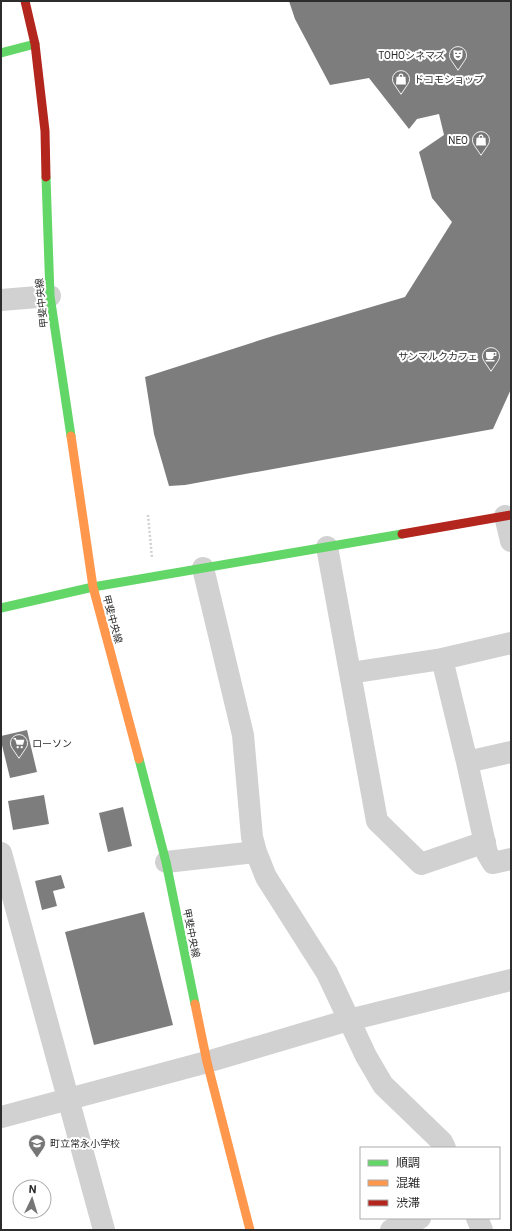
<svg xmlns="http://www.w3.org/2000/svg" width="512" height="1231" font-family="Roboto,'Noto Sans JP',sans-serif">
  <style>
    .building { fill: #7d7d7d }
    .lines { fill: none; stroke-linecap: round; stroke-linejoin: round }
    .path { stroke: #d1d1d1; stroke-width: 2.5; stroke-dasharray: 2 2; stroke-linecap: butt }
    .street { stroke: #d1d1d1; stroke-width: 22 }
    .fast { stroke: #63d668; stroke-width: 9 }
    .slow { stroke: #ff974d; stroke-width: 9 }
    .jam { stroke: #b3261e; stroke-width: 9 }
    .labels { text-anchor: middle; stroke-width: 4; stroke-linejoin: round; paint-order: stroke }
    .poi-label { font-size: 10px; fill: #2c2c2c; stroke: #fff; text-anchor: end }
    .street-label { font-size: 10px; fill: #2c2c2c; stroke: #fff }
  </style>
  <rect width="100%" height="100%" fill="#fff"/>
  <path class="building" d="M 289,1 L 511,1 L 511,389 L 493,429 L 185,485 L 169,486 L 154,434 L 145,377 L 273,336 L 405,297 L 452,222 L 432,198 L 419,152 L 444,135 L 439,114 L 417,119 L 409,129 L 369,78 L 330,85 L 295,19 Z
    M 27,730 L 37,772 L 10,778 L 1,741 L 1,736 Z
    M 44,795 L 49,824 L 13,830 L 8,801 Z
    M 123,807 L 132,846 L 108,852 L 99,813 Z
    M 61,875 L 65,888 L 53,891 L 57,906 L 42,910 L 35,881 Z
    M 144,912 L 173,1025 L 94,1045 L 65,932 Z"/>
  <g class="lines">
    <path class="path" d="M 148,515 L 152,558"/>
    <path class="street" d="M 1,300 L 50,296
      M 505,516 L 511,541
      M 327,547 L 377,821 L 421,864 L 485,842
      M 203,568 L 243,735 L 252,837 L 256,852 L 266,877 L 327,973 L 366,1056 L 383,1085 L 442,1142 L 445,1148
      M 442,659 L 467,762 L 487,853 L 493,863 L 511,859
      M 350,673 L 442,659 L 511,643
      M 467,762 L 511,752
      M 1,853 L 104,1230
      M 166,862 L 256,852
      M 1,1117 L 207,1062 L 349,1020 L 511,980
      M 477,1218 L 482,1230
      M 391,1230 L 420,1218"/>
    <path class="fast" d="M 1,53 L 35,44
      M 46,177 L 50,296 L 71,436
      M 1,608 L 93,587 L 402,534
      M 139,759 L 166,862 L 195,1004"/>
    <path class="slow" d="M 71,436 L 93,587 L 139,759
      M 195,1004 L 207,1062 L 250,1230"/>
    <path class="jam" d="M 25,1 L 35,44 L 45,131 L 46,177
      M 402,534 L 511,515"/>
  </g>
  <defs>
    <g id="theatre-pin" transform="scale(0.9)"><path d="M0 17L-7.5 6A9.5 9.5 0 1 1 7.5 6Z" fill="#767676" stroke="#fff"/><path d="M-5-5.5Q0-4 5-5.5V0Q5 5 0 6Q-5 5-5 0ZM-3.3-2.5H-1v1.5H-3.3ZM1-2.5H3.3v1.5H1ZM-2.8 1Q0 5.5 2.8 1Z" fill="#fff"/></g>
    <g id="shop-pin" transform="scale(0.9)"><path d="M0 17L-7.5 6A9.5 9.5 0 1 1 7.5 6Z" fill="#767676" stroke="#fff"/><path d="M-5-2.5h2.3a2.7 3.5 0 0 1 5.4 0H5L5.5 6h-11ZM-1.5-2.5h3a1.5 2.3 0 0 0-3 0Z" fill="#fff"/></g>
    <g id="cafe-pin" transform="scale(0.9)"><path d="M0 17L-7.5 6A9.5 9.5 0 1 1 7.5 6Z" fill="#767676" stroke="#fff"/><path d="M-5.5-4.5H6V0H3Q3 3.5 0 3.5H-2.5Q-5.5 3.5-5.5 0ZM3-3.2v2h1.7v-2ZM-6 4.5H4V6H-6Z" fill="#fff"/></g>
    <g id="supermarket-pin" transform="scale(0.9)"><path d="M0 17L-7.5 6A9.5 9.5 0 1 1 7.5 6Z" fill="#767676" stroke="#fff"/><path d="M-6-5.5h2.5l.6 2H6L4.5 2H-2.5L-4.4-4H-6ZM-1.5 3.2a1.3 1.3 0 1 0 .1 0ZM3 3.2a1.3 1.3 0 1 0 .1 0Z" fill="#fff"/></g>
    <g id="school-pin" transform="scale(0.9)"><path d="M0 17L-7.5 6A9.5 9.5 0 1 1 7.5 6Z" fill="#767676" stroke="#fff"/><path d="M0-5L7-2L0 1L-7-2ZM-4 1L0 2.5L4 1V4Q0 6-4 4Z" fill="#fff"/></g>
  </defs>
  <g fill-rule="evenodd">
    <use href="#theatre-pin" x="458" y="55"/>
    <use href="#shop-pin" x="401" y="79"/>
    <use href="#shop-pin" x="481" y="140"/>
    <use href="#cafe-pin" x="491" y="356"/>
    <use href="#supermarket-pin" x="19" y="743"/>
    <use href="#school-pin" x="37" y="1143"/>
  </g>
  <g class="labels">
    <g class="poi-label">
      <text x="445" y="59">TOHOシネマズ</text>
      <text x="414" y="83" text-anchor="start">ドコモショップ</text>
      <text x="468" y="144">NEO</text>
      <text x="478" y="360">サンマルクカフェ</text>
      <text x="32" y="747" text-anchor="start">ローソン</text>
      <text x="50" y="1147" text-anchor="start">町立常永小学校</text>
    </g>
    <g class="street-label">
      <text transform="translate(41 303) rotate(-96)" y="4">甲斐中央線</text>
      <text transform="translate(113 619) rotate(75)" y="4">甲斐中央線</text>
      <text transform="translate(192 933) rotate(79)" y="4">甲斐中央線</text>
    </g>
  </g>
  <rect width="512" height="1231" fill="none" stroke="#2c2c2c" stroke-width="4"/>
  <rect x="360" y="1147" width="140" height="72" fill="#ffffff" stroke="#ababab"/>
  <rect x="368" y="1160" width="20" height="6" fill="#63d668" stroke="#ababab"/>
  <text x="396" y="1167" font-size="12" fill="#2c2c2c">順調</text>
  <rect x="368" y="1180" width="20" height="6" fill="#ff974d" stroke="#ababab"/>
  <text x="396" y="1187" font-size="12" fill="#2c2c2c">混雑</text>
  <rect x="368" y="1200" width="20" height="6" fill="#b3261e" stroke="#ababab"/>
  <text x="396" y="1207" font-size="12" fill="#2c2c2c">渋滞</text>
  <g transform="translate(32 1199) rotate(4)"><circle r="19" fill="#ffffff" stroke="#ababab"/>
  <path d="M0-3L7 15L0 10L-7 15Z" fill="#767676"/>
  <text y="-6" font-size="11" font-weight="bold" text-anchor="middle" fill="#2c2c2c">N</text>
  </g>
</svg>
